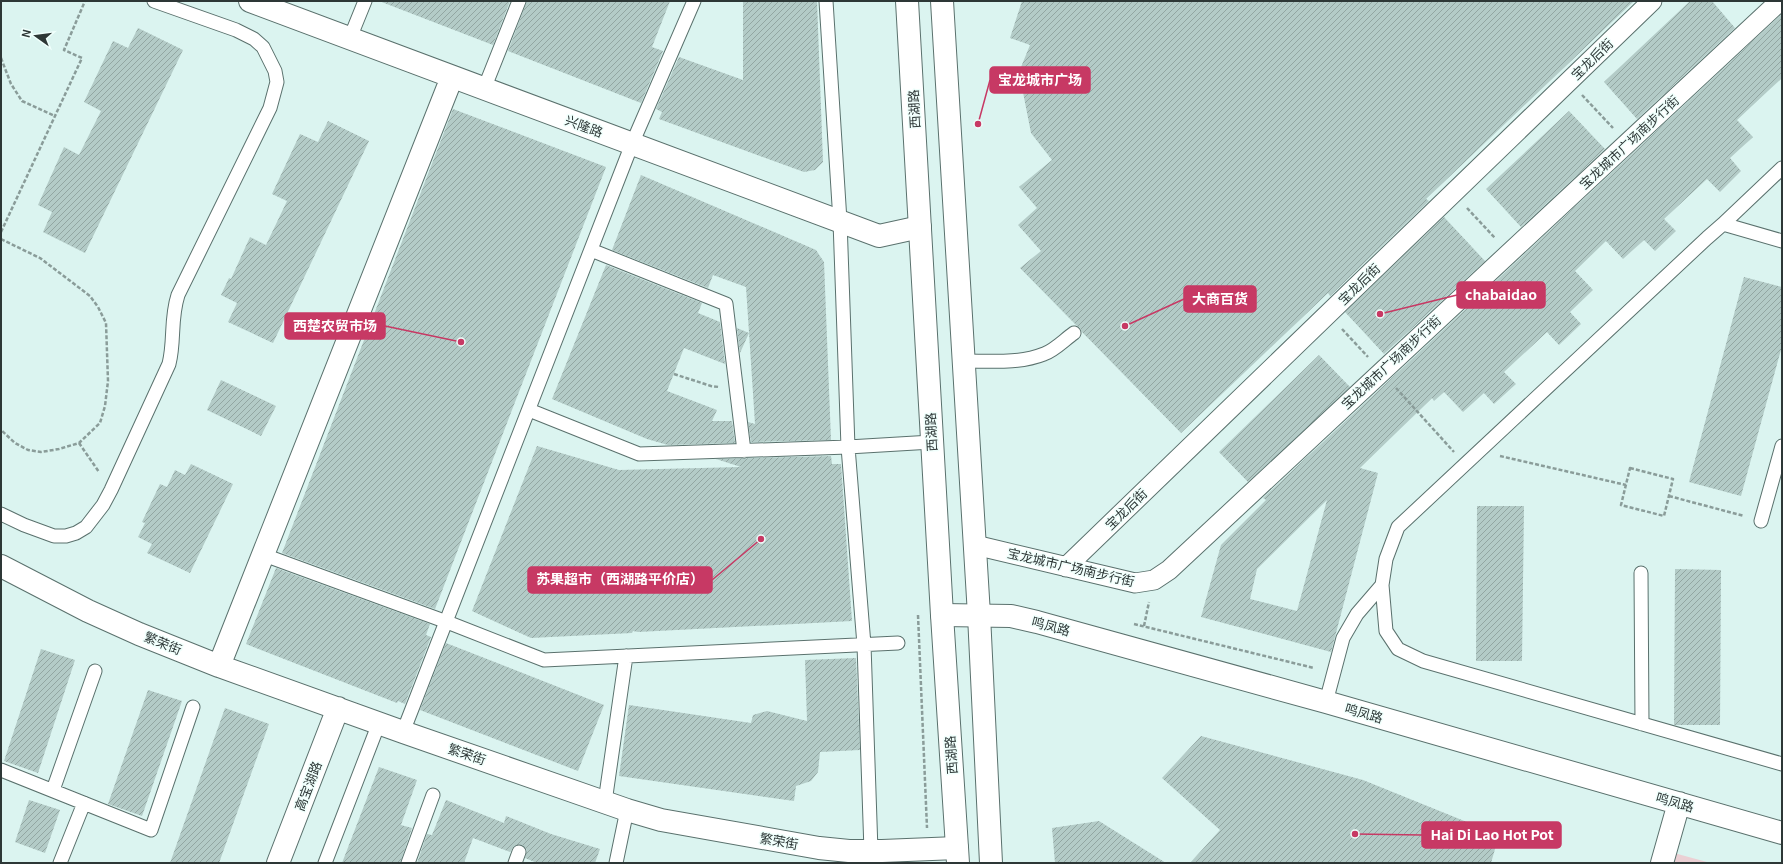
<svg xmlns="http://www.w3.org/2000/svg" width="1783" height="864" font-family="Georgia,'Noto Sans SC',serif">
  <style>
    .park { fill: #ebd0d4 }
    .building { fill: url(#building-hatch); fill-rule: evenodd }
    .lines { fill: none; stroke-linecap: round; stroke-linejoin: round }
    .service-casing { stroke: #5a716d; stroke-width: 15 }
    .pedestrian-casing { stroke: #5a716d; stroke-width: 21 }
    .minor-casing { stroke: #5a716d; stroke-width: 24 }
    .primary-casing { stroke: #5a716d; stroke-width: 24 }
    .path { stroke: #8a9c99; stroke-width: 2.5; stroke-dasharray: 4 2; stroke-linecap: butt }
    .service { stroke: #fff; stroke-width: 13 }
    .pedestrian { stroke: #fff; stroke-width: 19 }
    .minor { stroke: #fff; stroke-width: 22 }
    .primary { stroke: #fff; stroke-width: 22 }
    .labels { text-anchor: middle; stroke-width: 3; stroke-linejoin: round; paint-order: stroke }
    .street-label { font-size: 13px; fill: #2d3736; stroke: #f0fffc }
    .leader { fill: none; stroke: #c73964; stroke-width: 1.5 }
    .callout-dot { fill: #c73964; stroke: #f0fffc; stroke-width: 1.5 }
    .callout { fill: #c73964; stroke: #c73964; stroke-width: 1.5 }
    .callout-label { font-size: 14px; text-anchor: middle; font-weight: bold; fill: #fff }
  </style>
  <defs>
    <pattern id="building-hatch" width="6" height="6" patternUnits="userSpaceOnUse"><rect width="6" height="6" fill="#b3cbc7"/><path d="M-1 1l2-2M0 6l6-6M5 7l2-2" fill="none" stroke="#92a6a2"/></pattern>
  </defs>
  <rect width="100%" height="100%" fill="#dbf4f0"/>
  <path class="park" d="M 1674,853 L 1707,862 L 1707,863 L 1671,863 Z"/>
  <path class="building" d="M 379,1 L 510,1 L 493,45 Z
    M 527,1 L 670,1 L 652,47 L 663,51 L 641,103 L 508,51 Z
    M 743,1 L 817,1 L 823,162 L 815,170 L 804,172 L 659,119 L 662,112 L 656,109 L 679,57 L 743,80 Z
    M 1022,1 L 1634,1 L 1426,199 L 1429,201 L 1330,296 L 1328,293 L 1181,433 L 1082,332 L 1080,328 L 1076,325 L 1020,268 L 1041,251 L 1018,225 L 1037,208 L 1019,187 L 1052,160 L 1031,133 L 1019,72 L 1030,45 L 1010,38 Z
    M 1690,1 L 1712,1 L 1735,28 L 1637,119 L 1604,82 Z
    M 1782,14 L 1782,78 L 1737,120 L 1753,137 L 1730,158 L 1741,171 L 1720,192 L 1707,179 L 1664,219 L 1676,231 L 1655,251 L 1644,240 L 1623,259 L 1606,241 L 1575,271 L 1593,290 L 1570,312 L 1581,324 L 1559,345 L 1547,332 L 1504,372 L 1516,384 L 1494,404 L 1484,393 L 1463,412 L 1444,392 L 1434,401 L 1432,398 L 1360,468 L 1378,473 L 1331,652 L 1201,617 L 1221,545 L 1266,500 L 1263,498 ZM 1327,500 L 1297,611 L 1250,599 L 1257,569 Z
    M 138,28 L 183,50 L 85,253 L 43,232 L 52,212 L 38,205 L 64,147 L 79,155 L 101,111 L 84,102 L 113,41 L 128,48 Z
    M 453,109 L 606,167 L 435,609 L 282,553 Z
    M 1569,111 L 1605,149 L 1521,227 L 1486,189 Z
    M 328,121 L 369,141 L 273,343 L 228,322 L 237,303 L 221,295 L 229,278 L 231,279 L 250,237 L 266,245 L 287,201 L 272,194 L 300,134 L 318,142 Z
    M 641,175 L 816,250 L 824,262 L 831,440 L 751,442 L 748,422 L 755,424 L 746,287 L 713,275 L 708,288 L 612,250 Z
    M 1444,217 L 1485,261 L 1384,354 L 1345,312 Z
    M 606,265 L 702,303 L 698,313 L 720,322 L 725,364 L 684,348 L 667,391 L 717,410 L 712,421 L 732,421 L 735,443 L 668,445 L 647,439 L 552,399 Z
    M 1744,277 L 1782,287 L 1782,346 L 1741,496 L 1689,482 Z
    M 737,328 L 749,333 L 740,353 Z
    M 1319,355 L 1350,387 L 1248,482 L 1219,452 Z
    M 221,380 L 276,406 L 261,436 L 207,410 Z
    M 537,446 L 619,470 L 741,467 L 716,459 L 831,456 L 832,464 L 841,464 L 852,621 L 638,632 L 633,631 L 632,633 L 531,638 L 472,611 Z
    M 191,464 L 233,484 L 190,573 L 147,553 L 152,544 L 138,537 L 145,523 L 142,522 L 160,484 L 167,487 L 175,470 L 185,475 Z
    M 1477,506 L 1524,506 L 1522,661 L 1476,661 Z
    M 276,568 L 430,624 L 426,635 L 431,637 L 405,704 L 398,701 L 397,703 L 246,644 Z
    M 1675,569 L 1721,570 L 1720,725 L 1674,725 Z
    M 446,643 L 604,705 L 578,771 L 420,710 Z
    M 41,649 L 75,660 L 38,773 L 4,761 Z
    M 856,658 L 860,750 L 820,752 L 818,772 L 811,781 L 796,786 L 794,801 L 619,776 L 629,705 L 751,723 L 753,715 L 767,711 L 807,721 L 805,660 Z
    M 148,690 L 182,701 L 142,816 L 108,804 Z
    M 225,708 L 269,724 L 219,863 L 170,863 Z
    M 1201,736 L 1363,780 L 1499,835 L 1491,863 L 1190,863 L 1220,830 L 1162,778 Z
    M 379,767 L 417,780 L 401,825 L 412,828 L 400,863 L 342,863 Z
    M 29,800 L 60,810 L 45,853 L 15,842 Z
    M 446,800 L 504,823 L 506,816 L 551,834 L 600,849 L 595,863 L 537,863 L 525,858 L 527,850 L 522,845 L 514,846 L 510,852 L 473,838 L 464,863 L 417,863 L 427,834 L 432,835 Z
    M 1099,821 L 1166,863 L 1055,863 L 1052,828 Z"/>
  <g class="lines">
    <g class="service-casing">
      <path id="service" d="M 826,1 L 840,221 L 848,447 L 864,645 L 871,851
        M 350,38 L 365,1
        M 484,89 L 519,1
        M 1723,224 L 1782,168
        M 1782,241 L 1723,224 L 1707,238 L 1398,527 L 1386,559 L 1382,585 L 1386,631 L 1398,649 L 1423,661 L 1782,764
        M 591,250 L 726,304 L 744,451
        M 964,361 C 990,361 1019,364 1044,354 C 1055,350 1064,340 1074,333
        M 529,410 L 639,454 L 848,447 L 932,442
        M 1,514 L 24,525 L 54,536 L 66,536 L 76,533 L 86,527 L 103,505 L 111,490 L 169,364 C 175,340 170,320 178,295 L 270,108 L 277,82 L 275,71 L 263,47 L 254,39 L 236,30 L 154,1
        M 1761,521 L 1782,446
        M 264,555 L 447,622 L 544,660 L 898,643
        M 1641,573 L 1642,724
        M 1326,702 L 1343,638 L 1357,614 L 1382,585
        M 403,732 L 632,144 L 694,1
        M 1,770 L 151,830 L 193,707
        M 53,790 L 95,671
        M 605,802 L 626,656
        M 60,863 L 84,803
        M 325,863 L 379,723
        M 408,863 L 433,795
        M 515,863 L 519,852
        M 616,863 L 627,810"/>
    </g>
    <g class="pedestrian-casing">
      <path id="pedestrian" d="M 975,545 L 1135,583 L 1154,580 L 1169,570 L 1780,1
        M 1066,567 L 1652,1"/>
    </g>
    <g class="minor-casing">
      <path id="minor" d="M 250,1 L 879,236 L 920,227
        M 1,566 L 88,611 L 139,634 L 219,666 L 403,732 L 627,810 L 661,820 L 819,848 L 849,851 L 882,851 L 957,848
        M 942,615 L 1011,616 L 1037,622 L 1326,702 L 1782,833
        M 219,666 L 452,77
        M 278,863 L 338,708
        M 1662,863 L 1679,803"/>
    </g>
    <g class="primary-casing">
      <path id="primary" d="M 907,1 L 942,615 L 958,863
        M 942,1 L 979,615 L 991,863"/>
    </g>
    <path class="path" d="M 1,58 L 11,84 L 22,101 L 55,116
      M 1582,95 L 1613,128
      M 1467,208 L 1495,238
      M 1,232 L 82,58 L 64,50 L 85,1
      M 1,239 L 40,258 L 90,296 L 98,307 L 106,323 L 108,381 L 105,406 L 100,423 L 79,443 L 59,449 L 41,452 L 28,450 L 15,443 L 1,430
      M 1342,329 L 1368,357
      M 674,374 L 711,386 L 719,387
      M 1396,388 L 1454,452
      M 79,443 L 99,472
      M 1500,456 L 1626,485
      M 1630,468 L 1673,479 L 1664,516 L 1621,505 Z
      M 1669,496 L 1744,516
      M 918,615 L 927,828
      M 1134,624 L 1314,668
      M 1144,626 L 1149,602"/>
    <use href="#service" class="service"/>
    <use href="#pedestrian" class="pedestrian"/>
    <use href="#minor" class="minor"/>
    <use href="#primary" class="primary"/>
  </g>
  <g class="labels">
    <g class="street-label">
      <text transform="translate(1592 59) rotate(-44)" y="5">宝龙后街</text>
      <text transform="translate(914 109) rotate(-93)" y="5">西湖路</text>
      <text transform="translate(584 126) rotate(20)" y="5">兴隆路</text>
      <text transform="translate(1629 142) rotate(-43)" y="5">宝龙城市广场南步行街</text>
      <text transform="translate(1359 284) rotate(-44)" y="5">宝龙后街</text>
      <text transform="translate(1391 362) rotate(-43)" y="5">宝龙城市广场南步行街</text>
      <text transform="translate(931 432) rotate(-93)" y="5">西湖路</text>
      <text transform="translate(1126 509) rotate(-44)" y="5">宝龙后街</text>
      <text transform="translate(1071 567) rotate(13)" y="5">宝龙城市广场南步行街</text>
      <text transform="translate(1051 626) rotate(15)" y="5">鸣凤路</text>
      <text transform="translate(163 643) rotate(22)" y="5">繁荣街</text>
      <text transform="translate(1364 713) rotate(16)" y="5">鸣凤路</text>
      <text transform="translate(467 754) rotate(19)" y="5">繁荣街</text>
      <text transform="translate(951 755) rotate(-94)" y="5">西湖路</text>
      <text transform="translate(308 786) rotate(-69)" y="5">高宝湖路</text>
      <text transform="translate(1675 802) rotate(16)" y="5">鸣凤路</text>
      <text transform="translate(779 841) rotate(10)" y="5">繁荣街</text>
    </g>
  </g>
  <path class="leader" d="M978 124L990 80M1380 314L1457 295M1125 326L1184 299M461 342L385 326M761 539L712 580M1355 834L1422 835"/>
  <g class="callout-dot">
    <circle cx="978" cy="124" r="4"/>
    <circle cx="1380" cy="314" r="4"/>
    <circle cx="1125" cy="326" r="4"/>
    <circle cx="461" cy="342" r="4"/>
    <circle cx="761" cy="539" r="4"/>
    <circle cx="1355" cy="834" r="4"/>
  </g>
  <g class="callout">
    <rect x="990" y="67" width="100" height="26" rx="4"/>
    <rect x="1457" y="282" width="88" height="26" rx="4"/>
    <rect x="1184" y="286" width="72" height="26" rx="4"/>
    <rect x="285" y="313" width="100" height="26" rx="4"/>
    <rect x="528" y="567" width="184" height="26" rx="4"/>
    <rect x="1422" y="822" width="139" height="26" rx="4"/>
  </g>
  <g class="callout-label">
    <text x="1040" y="85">宝龙城市广场</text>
    <text x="1501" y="300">chabaidao</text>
    <text x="1220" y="304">大商百货</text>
    <text x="335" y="331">西楚农贸市场</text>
    <text x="620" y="584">苏果超市（西湖路平价店）</text>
    <text x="1492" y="840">Hai Di Lao Hot Pot</text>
  </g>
  <rect width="1783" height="864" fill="none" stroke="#2d3736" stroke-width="4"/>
  <g transform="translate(36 36) rotate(284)" stroke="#f0fffc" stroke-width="3" paint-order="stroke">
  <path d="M0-3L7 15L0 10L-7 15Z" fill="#2d3736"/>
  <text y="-6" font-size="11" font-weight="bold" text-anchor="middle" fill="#2d3736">N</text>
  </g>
</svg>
